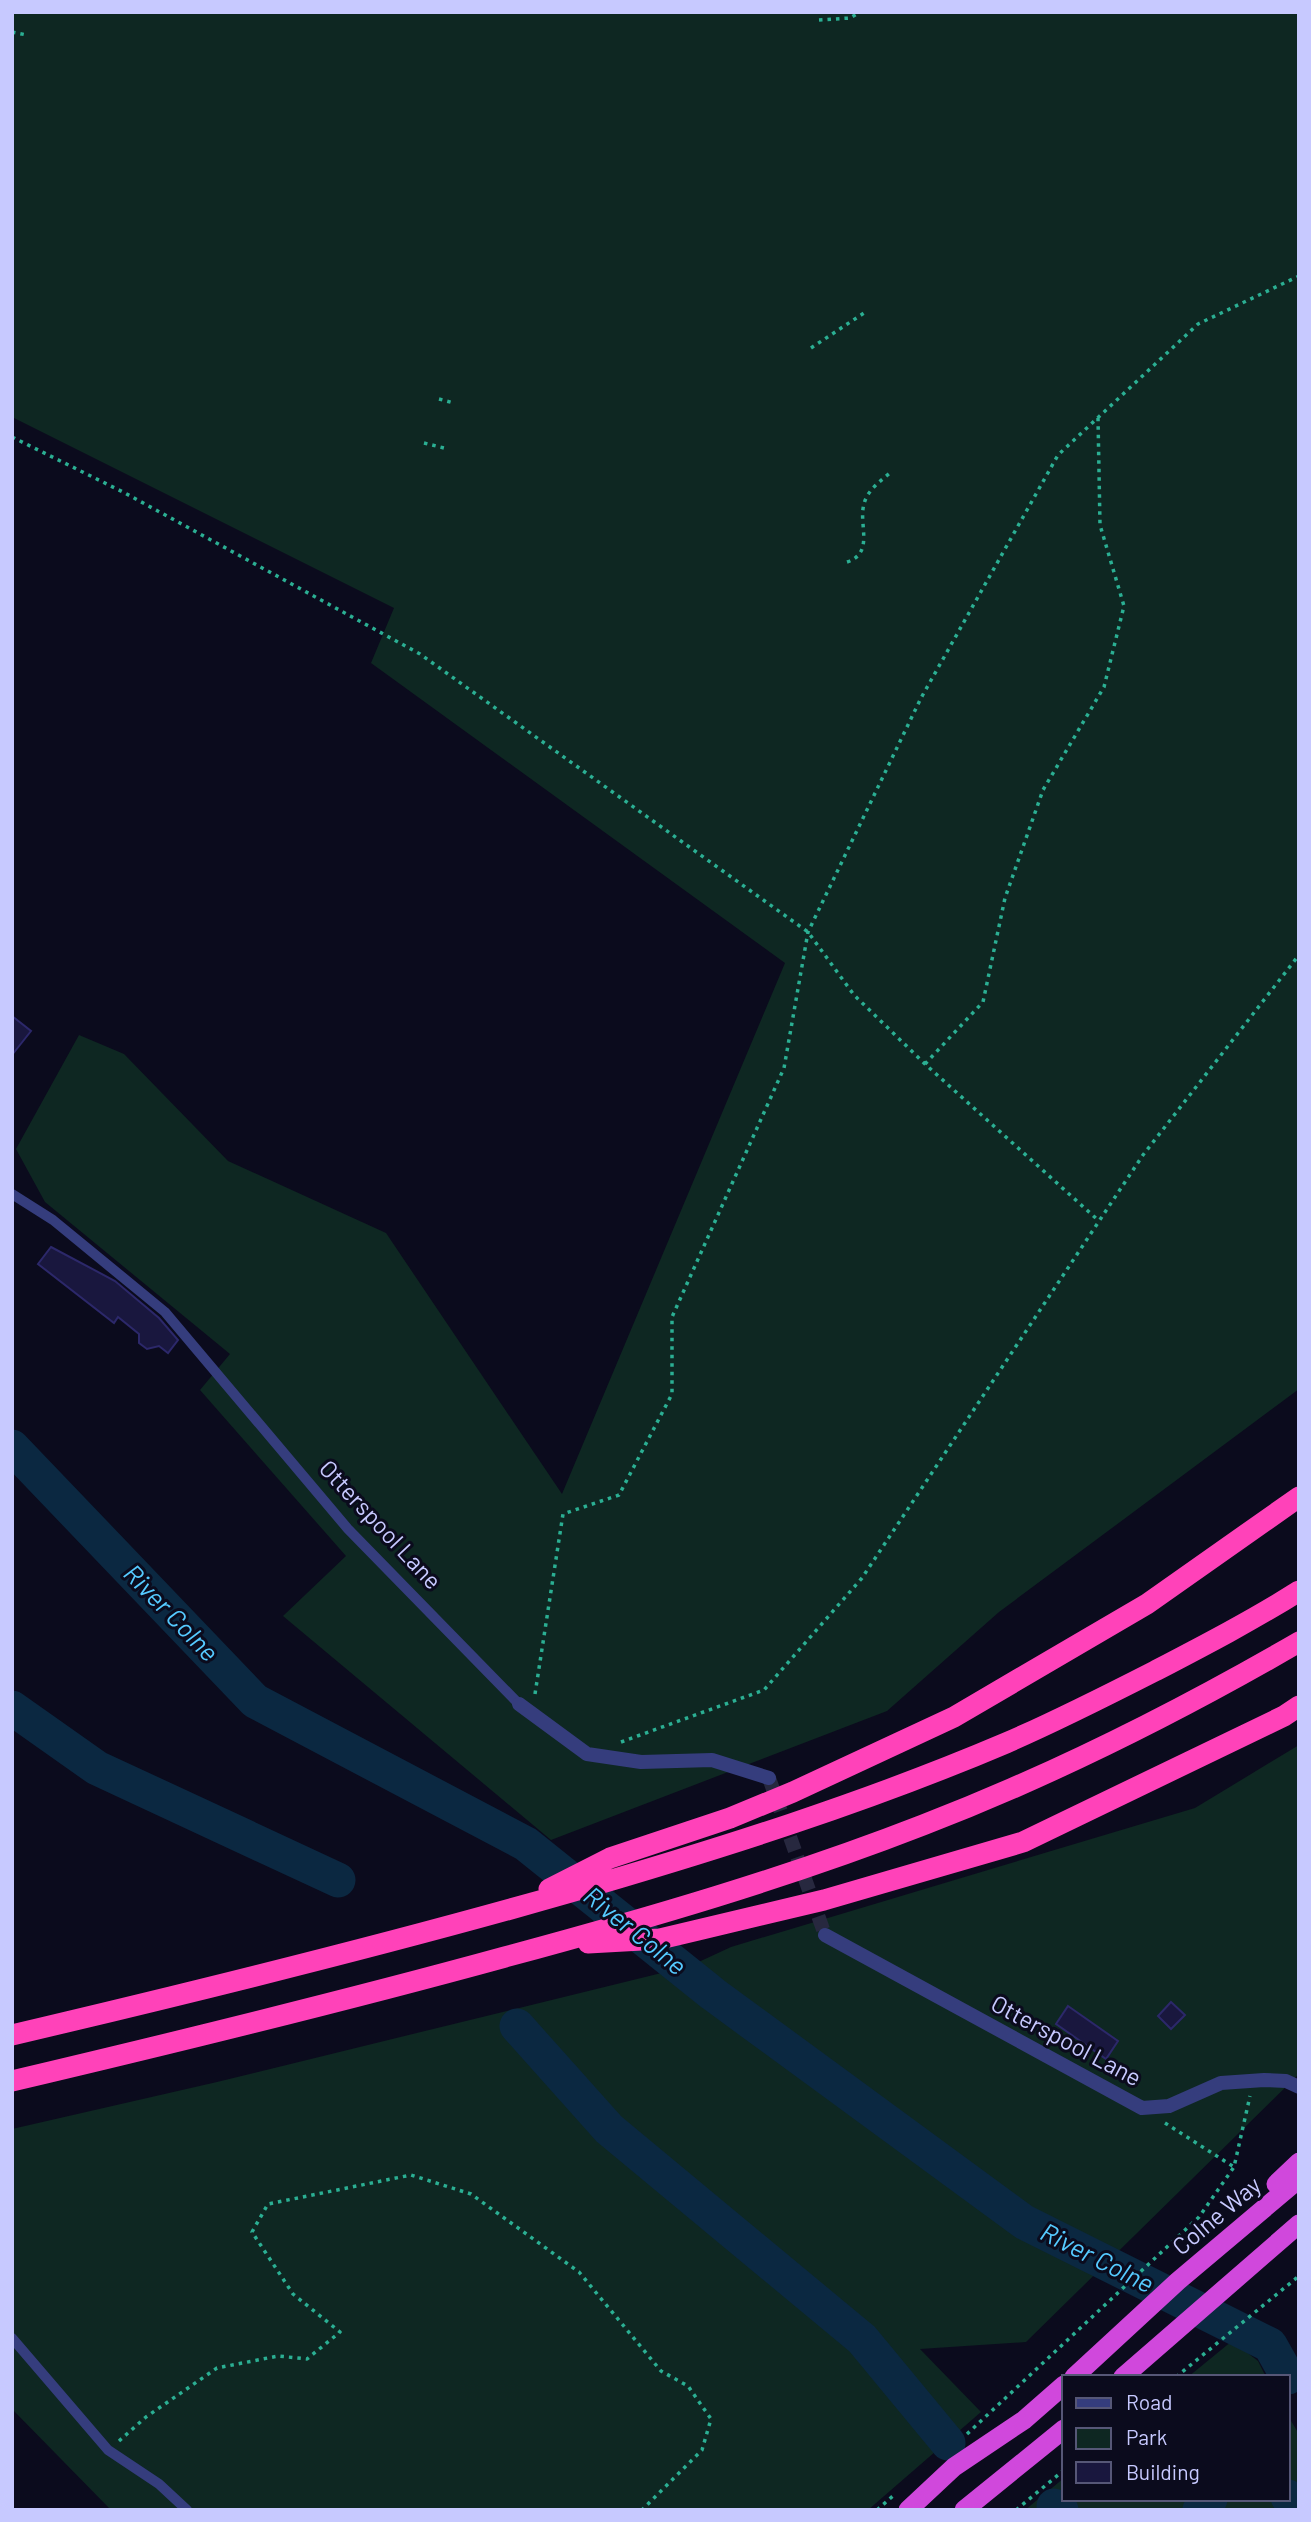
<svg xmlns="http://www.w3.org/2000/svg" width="1311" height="2522" font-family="Barlow,sans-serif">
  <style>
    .green { fill: #0e2722 }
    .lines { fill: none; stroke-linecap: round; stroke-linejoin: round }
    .river { stroke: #0b2841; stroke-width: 35 }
    .building { fill: #19173e; stroke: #2c286a; stroke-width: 2 }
    .minor-tunnel { stroke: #27283f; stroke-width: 14; stroke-dasharray: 14 7; stroke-linecap: butt }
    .path { stroke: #2baf93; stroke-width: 3.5; stroke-dasharray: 3.5 5; stroke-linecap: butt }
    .service { stroke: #353d7d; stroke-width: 10 }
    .minor { stroke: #353d7d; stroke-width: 14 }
    .trunk { stroke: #d048dc; stroke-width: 19 }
    .motorway { stroke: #ff42b9; stroke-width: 21 }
    .labels { text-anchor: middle; stroke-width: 6; stroke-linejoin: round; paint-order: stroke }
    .street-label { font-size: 24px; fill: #c7c9ff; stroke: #0b0b1d }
    .water-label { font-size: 26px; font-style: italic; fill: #55caff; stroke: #0b0b1d }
  </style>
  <rect width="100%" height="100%" fill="#0b0b1d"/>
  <path class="green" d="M 12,12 L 1299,12 L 1299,1389 L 999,1612 L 887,1711 L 551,1840 L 283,1616 L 346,1556 L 200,1390 L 230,1354 L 45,1202 L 16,1149 L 79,1035 L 124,1054 L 228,1161 L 386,1233 L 562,1494 L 785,963 L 371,663 L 394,608 L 12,417 Z
    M 1299,1745 L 1299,2074 L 1026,2342 L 920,2349 L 981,2412 L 868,2510 L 111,2510 L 12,2409 L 12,2129 L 217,2082 L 690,1966 L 731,1947 L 1195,1808 Z
    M 1232,2341 L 1258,2361 L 1266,2377 L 1188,2377 Z
    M 1288,2416 L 1299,2434 L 1299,2510 L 1025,2510 L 1064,2478 L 1064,2499 L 1288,2499 Z"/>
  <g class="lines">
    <path class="river" d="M 12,1447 L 255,1701 L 526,1844 L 713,1994 L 1024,2222 L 1270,2345 L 1288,2377
      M 12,1708 L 97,1768 L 338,1880
      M 517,2026 L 609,2129 L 862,2339 L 948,2443
      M 1288,2497 L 1299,2503
      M 1054,2506 L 1061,2510
      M 1200,2510 L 1210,2499"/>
  </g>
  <path class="building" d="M 12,1016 L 31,1031 L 12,1055 Z
    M 51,1247 L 115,1281 L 159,1318 L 178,1340 L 168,1353 L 159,1346 L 147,1349 L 139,1343 L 139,1334 L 118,1317 L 114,1323 L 38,1264 Z
    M 1171,2002 L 1185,2015 L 1171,2029 L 1158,2016 Z
    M 1068,2006 L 1118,2041 L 1106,2059 L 1056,2024 Z"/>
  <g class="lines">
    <path class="minor-tunnel" d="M 769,1778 L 825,1935"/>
    <path class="path" d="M 819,20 L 850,18 L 860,12
      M 12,32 L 27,35
      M 811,348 L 864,313
      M 439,399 L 454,403
      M 12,437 L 123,492 L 420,654 L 808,932 L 854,995 L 925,1064 L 1099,1221
      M 424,443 L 444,448
      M 847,562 C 875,553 858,524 864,504 C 867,490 882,480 892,471
      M 925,1064 L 983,1002 L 1005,898 L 1043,790 L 1104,687 L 1124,606 L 1100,525 L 1098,418
      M 535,1694 L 563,1514 L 619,1495 L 672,1394 L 672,1317 L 784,1068 L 808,932 L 921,698 L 1058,455 L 1198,324 L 1299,276
      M 621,1742 L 764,1690 L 862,1578 L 1143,1155 L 1299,955
      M 1165,2123 L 1234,2167
      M 1176,2377 L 1299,2276
      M 967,2434 L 1199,2217 L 1234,2167 L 1250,2096
      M 119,2441 L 146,2417 L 217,2368 L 278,2356 L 307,2359 L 340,2332 L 293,2294 L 252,2232 L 268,2204 L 411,2175 L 471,2194 L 579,2272 L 661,2371 L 688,2386 L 711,2419 L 702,2450 L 642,2510
      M 877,2510 L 894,2495
      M 1016,2510 L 1064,2470"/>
    <path class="service" d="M 12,1194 L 53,1220 L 165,1312 L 348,1529 L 519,1704
      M 12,2338 L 108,2450 L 159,2484 L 187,2510"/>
    <path class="minor" d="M 519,1704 L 587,1754 L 641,1762 L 712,1760 L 769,1778
      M 825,1935 L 1142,2108 L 1169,2106 L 1221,2083 L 1264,2080 L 1286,2081 L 1299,2087"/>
    <path class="trunk" d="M 1276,2184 L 1299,2162
      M 1074,2377 L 1178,2281 L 1299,2179
      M 1123,2377 L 1299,2224
      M 908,2510 L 954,2467 L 1024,2420 L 1064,2385
      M 964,2510 L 1064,2429"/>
    <path class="motorway" d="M 549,1889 L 610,1858 L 730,1818 L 793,1792 L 954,1717 L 1147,1604 L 1299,1497
      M 588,1943 L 660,1939 L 698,1930 L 824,1900 L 1023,1842 L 1284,1716 L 1299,1706
      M 12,2035 C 199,1991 386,1945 571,1892 C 719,1849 865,1803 1006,1743 C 1057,1721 1106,1696 1155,1671 C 1203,1646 1253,1620 1299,1591
      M 12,2081 C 177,2042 341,2002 505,1957 C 646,1919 787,1878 923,1825 C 1053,1775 1178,1712 1299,1642"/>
  </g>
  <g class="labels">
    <g class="street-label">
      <text transform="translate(380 1525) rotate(47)" y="8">Otterspool Lane</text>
      <text transform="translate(1066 2041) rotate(28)" y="8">Otterspool Lane</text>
      <text transform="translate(1217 2216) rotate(-40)" y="8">Colne Way</text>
    </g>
    <g class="water-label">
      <text transform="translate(171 1613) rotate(46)" y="9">River Colne</text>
      <text transform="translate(635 1931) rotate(39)" y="9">River Colne</text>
      <text transform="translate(1097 2258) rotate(27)" y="9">River Colne</text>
    </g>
  </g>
  <rect width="1311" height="2522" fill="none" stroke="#c7c9ff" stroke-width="28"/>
  <rect x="1062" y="2375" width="228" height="126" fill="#0b0b1d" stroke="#565777" stroke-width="2"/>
  <rect x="1076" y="2398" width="35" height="10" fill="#353d7d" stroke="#565777" stroke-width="2"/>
  <text x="1126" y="2410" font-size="21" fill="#c7c9ff">Road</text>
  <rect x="1076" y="2428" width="35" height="21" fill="#0e2722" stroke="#565777" stroke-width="2"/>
  <text x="1126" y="2445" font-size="21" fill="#c7c9ff">Park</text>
  <rect x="1076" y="2462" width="35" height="21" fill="#19173e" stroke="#565777" stroke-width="2"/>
  <text x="1126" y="2480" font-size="21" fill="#c7c9ff">Building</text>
</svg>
